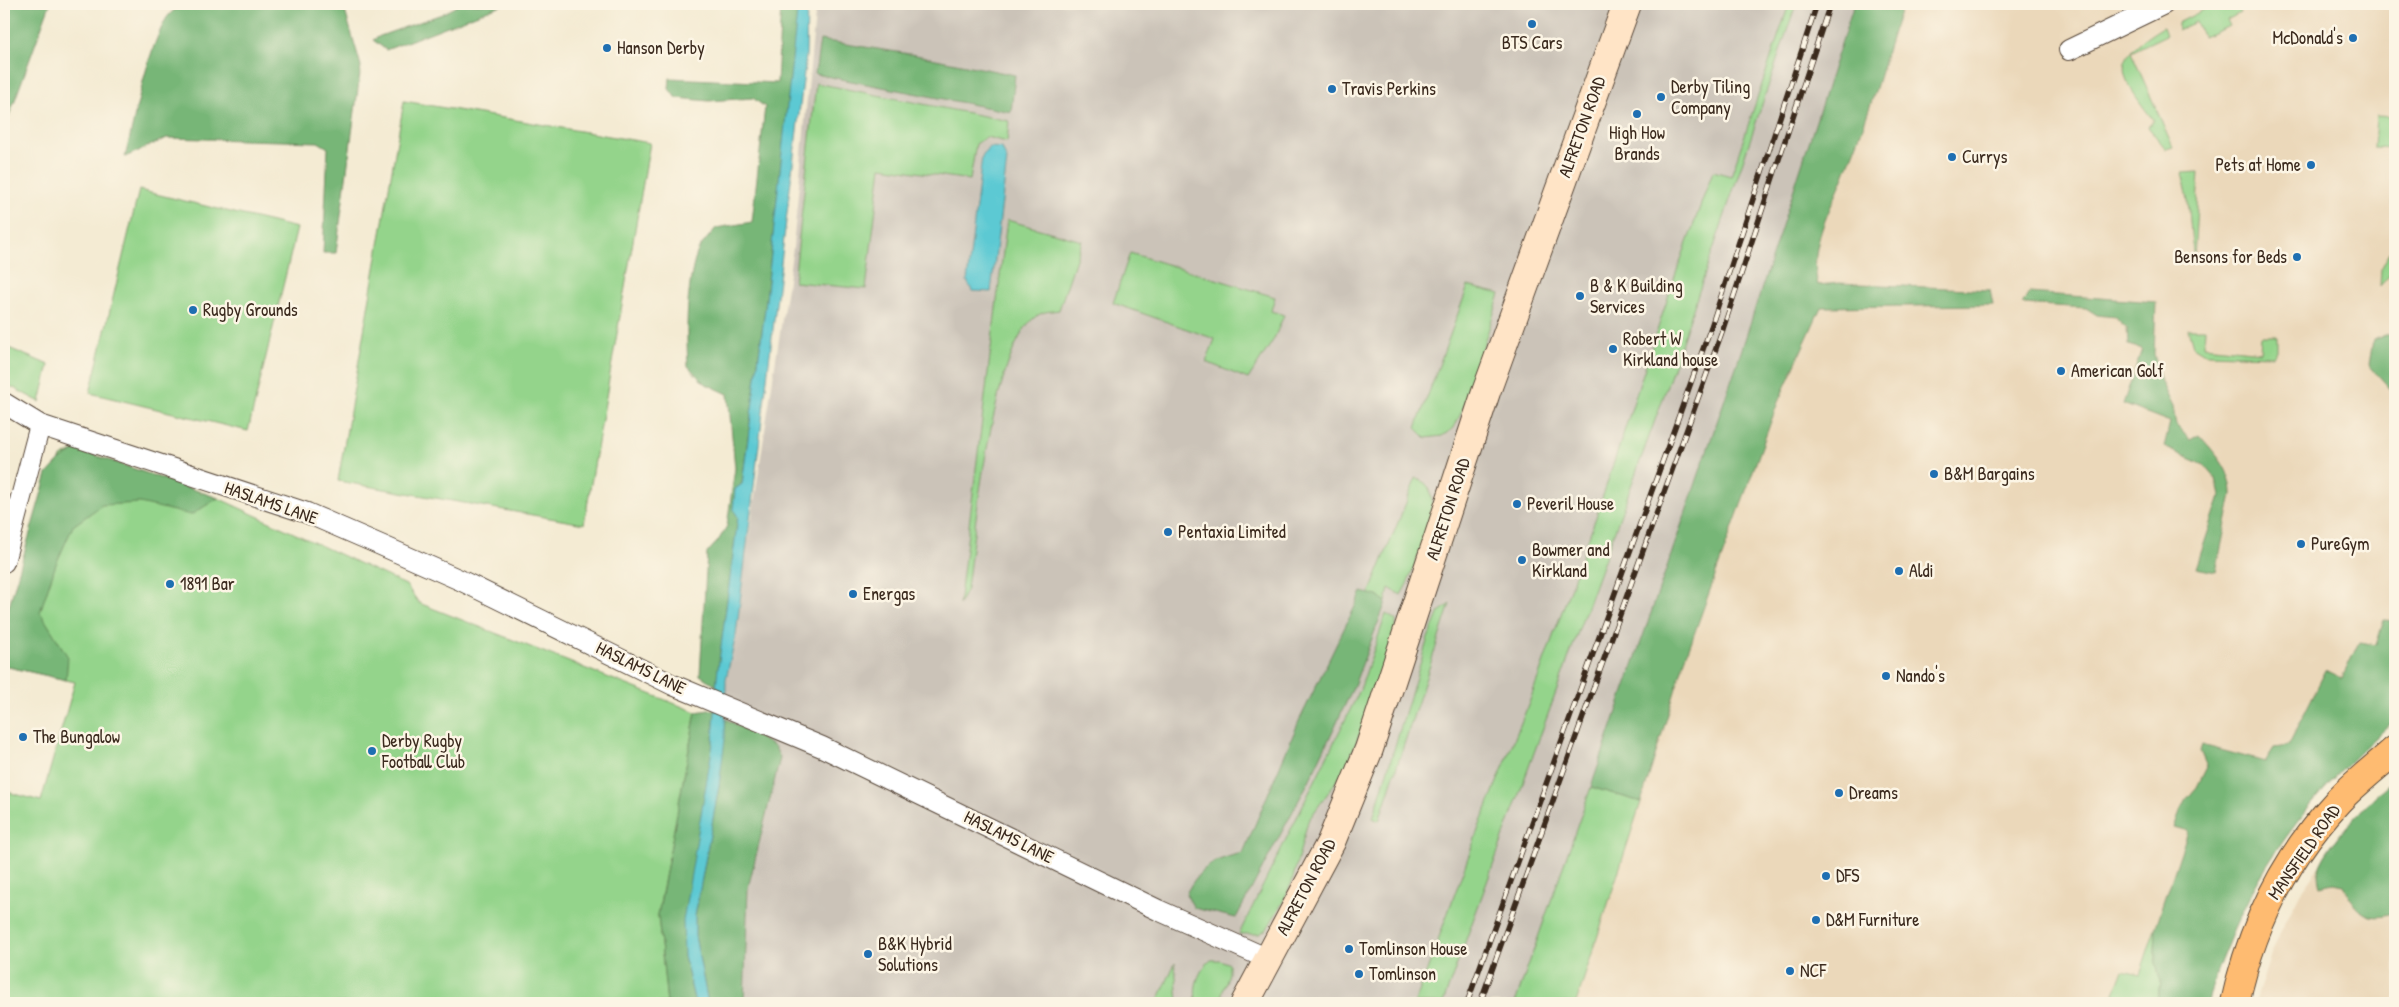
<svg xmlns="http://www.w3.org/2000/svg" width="2399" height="1007" font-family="'Patrick Hand',sans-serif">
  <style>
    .built { fill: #ebd8ba }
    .industrial { fill: #cbc3b8 }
    .green { fill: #94d48b; stroke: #687f54 }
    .forest { fill: #77b677; stroke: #59704a }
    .water { fill: #5cc9d3; stroke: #4c7a78 }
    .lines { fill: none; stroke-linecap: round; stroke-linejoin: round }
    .street-casing { stroke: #574739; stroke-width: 22 }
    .secondary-casing { stroke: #574739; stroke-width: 30 }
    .primary-casing { stroke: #574739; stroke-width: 30 }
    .street { stroke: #fff; stroke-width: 20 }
    .secondary { stroke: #ffe4c6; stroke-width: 28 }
    .primary { stroke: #febb71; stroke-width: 28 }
    .rail-casing { stroke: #3b2a1e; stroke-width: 5.5 }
    .rail { stroke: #fcf5e5; stroke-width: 4; stroke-dasharray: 11; stroke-linecap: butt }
    .poi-dot { fill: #1f6fb2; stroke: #fcf5e5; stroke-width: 2 }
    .labels { text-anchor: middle; stroke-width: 5; stroke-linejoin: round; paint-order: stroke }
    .poi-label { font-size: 18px; fill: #3b2a1e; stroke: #fcf5e5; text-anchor: start }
    .street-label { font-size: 18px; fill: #3b2a1e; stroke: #fcf5e5 }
  </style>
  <rect width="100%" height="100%" fill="#fcf5e5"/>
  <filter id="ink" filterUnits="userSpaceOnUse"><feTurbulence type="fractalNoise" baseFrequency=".02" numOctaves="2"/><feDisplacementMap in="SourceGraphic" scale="10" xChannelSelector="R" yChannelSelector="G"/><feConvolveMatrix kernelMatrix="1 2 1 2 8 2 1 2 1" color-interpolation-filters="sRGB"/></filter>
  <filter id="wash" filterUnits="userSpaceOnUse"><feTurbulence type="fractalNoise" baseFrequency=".0096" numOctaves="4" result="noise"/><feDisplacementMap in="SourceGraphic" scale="20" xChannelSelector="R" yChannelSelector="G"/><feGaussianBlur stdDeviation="1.12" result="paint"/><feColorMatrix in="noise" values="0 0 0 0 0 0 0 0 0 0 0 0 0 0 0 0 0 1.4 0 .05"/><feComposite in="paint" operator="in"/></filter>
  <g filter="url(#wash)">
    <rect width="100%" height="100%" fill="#f4ebd3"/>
    <path class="built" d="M 1854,4 L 2395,4 L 2395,718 L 2369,734 L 2301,805 L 2236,906 L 2206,1003 L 1527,1003 L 1591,787 Z
      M 2324,859 L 2395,903 L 2395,1003 L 2255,1003 L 2274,945 L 2300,893 Z"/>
    <path class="industrial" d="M 816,4 L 1854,4 L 1739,358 L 1591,787 L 1527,1003 L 677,1003 L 793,248 Z"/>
    <path class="green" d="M 1789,4 L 1796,4 L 1662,401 L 1443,1003 L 1415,1003 L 1481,822 L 1529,703 L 1596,517 L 1675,276 L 1713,171 L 1731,176 Z
      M 2215,4 L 2237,6 L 2240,13 L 2227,20 L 2230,26 L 2203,37 L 2196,22 L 2178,30 L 2178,23 Z
      M 2163,27 L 2166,35 L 2131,52 L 2173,147 L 2166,149 L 2148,127 L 2153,120 C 2120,75 2106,61 2163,27 Z
      M 816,83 L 1009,121 L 1007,142 L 986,137 L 976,144 L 970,180 L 881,167 L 866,289 L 794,282 Z
      M 404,101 L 650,143 L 584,524 L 338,481 Z
      M 2376,116 L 2395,117 L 2395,148 L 2374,147 Z
      M 2395,166 L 2395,269 L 2380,286 L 2381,269 L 2391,250 Z
      M 2199,172 L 2194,258 C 2189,230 2191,201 2182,173 Z
      M 139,190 L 297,228 L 248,431 L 90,393 Z
      M 1007,220 L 1082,241 L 1059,310 C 1054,311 1045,311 1040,314 C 993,336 974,538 967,589 L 959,605 Z
      M 1130,253 L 1275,297 L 1271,311 L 1284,315 L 1274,339 L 1248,379 L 1206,362 L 1215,339 L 1113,303 Z
      M 1468,286 L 1500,294 L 1464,407 L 1454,428 L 1442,436 L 1426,438 L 1416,428 Z
      M 2205,329 L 2204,346 L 2260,352 L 2261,336 L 2277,336 L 2277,351 L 2273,356 L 2206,354 L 2193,346 L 2188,329 Z
      M 4,346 L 49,365 L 40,402 L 4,383 Z
      M 77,449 L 218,498 L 406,585 L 419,603 L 696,712 L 658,915 L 667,1003 L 4,1003 L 4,791 L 41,801 L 75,682 L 4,666 L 4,657 L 61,457 Z
      M 1416,478 C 1419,480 1424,482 1426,484 C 1444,502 1415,563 1407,584 L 1401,595 L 1389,588 L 1386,602 L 1378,596 L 1369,594 Z
      M 1450,604 L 1379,821 L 1373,818 L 1428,638 L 1439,612 Z
      M 1386,614 L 1396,620 L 1396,641 L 1347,766 L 1308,821 L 1292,882 L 1283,902 L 1267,929 L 1259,934 L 1239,934 L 1360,690 Z
      M 1591,787 L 1641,802 L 1576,1003 L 1515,1003 Z
      M 2156,926 L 2155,958 L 2160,980 L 2158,1003 L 2143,1003 L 2113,996 L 2123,970 L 2140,974 Z
      M 1211,960 L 1220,960 L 1229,964 L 1229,973 L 1219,1003 L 1197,1003 C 1192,987 1199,970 1211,960 Z
      M 1175,963 L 1178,1003 L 1157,1003 Z"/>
    <path class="forest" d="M 4,4 L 50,4 L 4,130 Z
      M 187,4 L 343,4 L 361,66 L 336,253 L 323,253 L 328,148 L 318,142 L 167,138 L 125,157 C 136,115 145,57 166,19 C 171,11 178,7 187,4 Z
      M 460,4 L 504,4 L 386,50 L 373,40 L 380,36 L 442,14 Z
      M 781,4 L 798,4 L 798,9 L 765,309 L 742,484 L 735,489 L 733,508 L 738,517 L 716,686 L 700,675 L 707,553 L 718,541 L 727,526 L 735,468 L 728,394 L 704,383 L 688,366 C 686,331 686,287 697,253 C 700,245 710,236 716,228 L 752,222 L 765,107 L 753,98 L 709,101 L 677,98 L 669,89 L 670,78 L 777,83 Z
      M 1854,4 L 1903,4 C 1889,39 1881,76 1868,112 C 1861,134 1852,155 1844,176 C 1830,210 1808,247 1818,285 L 1839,283 L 1990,290 L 1993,305 L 1821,307 L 1778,402 L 1684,662 L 1641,802 L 1591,787 L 1739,358 Z
      M 820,40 L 916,55 L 1015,75 L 1011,112 L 815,74 Z
      M 2029,293 L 2156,302 L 2154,354 L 2161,382 L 2173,407 L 2176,425 L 2190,440 L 2199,435 C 2214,452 2232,470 2232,494 L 2216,572 L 2196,568 L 2220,496 L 2216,479 L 2207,468 L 2198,462 L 2164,447 L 2170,422 L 2123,404 L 2142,349 L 2128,345 L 2127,328 L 2115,317 L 2097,315 L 2086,308 L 2022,304 Z
      M 2388,334 L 2392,335 L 2395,350 L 2395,394 L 2369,365 L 2373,340 Z
      M 77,449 L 218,498 L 191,515 L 140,503 L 102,505 L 73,526 L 56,564 L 40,612 L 68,657 L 66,680 L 4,666 L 4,623 L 47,474 L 60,460 Z
      M 1362,592 L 1378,596 L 1386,602 L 1353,688 L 1309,781 L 1236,918 L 1194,908 L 1186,894 C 1200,867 1214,859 1243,853 L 1299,721 Z
      M 2384,620 L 2395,621 L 2395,719 C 2321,786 2264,852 2227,946 C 2219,964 2212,983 2208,1003 L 2158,1003 L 2160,980 L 2155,958 L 2156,926 L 2188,831 L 2174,827 L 2185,801 L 2197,787 L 2207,767 L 2200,751 L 2202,745 L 2265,762 L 2274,748 L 2288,746 L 2326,670 L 2342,678 L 2359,642 L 2376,645 Z
      M 715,709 L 713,743 L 684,956 L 695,1003 L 667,1003 L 658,915 L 696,712 Z
      M 726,719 L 775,747 L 780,758 L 748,888 L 744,1003 L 708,1003 L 695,936 L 695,916 L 719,786 Z
      M 2395,778 L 2395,913 C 2365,924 2357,910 2343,885 L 2333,883 L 2320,886 C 2319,882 2318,878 2318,874 C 2320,849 2376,794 2395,778 Z"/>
    <path class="water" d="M 798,4 L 807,4 L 806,56 L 736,635 L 726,679 L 725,739 L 719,786 L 695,916 L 695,936 L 708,1003 L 695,1003 L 684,956 L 683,921 L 713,743 L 717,676 L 738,517 L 733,509 L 735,489 L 742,484 L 765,309 Z
      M 989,147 L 1002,148 L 1007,160 L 991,292 L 972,291 L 967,281 L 982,157 Z"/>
  </g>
  <g filter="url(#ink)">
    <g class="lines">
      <g class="street-casing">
        <path id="street" d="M 2069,50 L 2164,4
          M 4,403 L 40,425 L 307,513 L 383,546 L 460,580 L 673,685 L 822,747 L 1158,910 L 1268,959
          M 4,562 L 40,425"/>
      </g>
      <g class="secondary-casing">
        <path id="secondary" d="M 1245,1003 L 1331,842 L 1369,749 L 1486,392 L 1627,4"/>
      </g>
      <g class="primary-casing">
        <path id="primary" d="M 2235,1003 C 2251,928 2285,858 2338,801 C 2355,783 2376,767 2395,750"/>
      </g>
      <use href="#street" class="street"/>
      <use href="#secondary" class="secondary"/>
      <use href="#primary" class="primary"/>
      <g class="rail-casing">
        <path id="rail" d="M 1467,1003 L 1711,327 L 1817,4
          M 1480,1003 L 1723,329 L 1830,4"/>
      </g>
      <use href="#rail" class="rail"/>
    </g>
  </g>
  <g class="poi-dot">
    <circle cx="1532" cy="24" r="5"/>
    <circle cx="2353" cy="38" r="5"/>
    <circle cx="607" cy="48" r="5"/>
    <circle cx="1332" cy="89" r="5"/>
    <circle cx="1661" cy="97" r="5"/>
    <circle cx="1637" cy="114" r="5"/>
    <circle cx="1952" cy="157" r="5"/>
    <circle cx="2311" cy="165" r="5"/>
    <circle cx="2297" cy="257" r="5"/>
    <circle cx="1580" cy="296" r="5"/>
    <circle cx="193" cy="310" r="5"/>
    <circle cx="1613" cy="349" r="5"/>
    <circle cx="2061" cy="371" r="5"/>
    <circle cx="1934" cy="474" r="5"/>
    <circle cx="1517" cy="504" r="5"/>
    <circle cx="1168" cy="532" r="5"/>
    <circle cx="2301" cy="544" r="5"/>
    <circle cx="1522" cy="560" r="5"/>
    <circle cx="1899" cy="571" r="5"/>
    <circle cx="170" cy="584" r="5"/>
    <circle cx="853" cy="594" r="5"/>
    <circle cx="1886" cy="676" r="5"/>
    <circle cx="23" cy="737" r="5"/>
    <circle cx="372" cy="751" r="5"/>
    <circle cx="1839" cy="793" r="5"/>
    <circle cx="1826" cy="876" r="5"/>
    <circle cx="1816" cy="920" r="5"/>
    <circle cx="1349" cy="949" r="5"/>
    <circle cx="868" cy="954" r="5"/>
    <circle cx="1790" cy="971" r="5"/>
    <circle cx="1359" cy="974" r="5"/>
  </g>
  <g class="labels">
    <g class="poi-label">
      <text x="2343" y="44" text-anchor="end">McDonald's</text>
      <text x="1532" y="49" text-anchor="middle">BTS Cars</text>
      <text x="617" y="54">Hanson Derby</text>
      <text x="1671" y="93">Derby Tiling<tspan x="1671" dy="21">Company</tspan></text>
      <text x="1342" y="95">Travis Perkins</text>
      <text x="1637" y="139" text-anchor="middle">High How<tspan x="1637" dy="21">Brands</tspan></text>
      <text x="1962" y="163">Currys</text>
      <text x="2301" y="171" text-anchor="end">Pets at Home</text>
      <text x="2287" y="263" text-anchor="end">Bensons for Beds</text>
      <text x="1590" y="292">B &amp; K Building<tspan x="1590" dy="21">Services</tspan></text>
      <text x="203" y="316">Rugby Grounds</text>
      <text x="1623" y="345">Robert W<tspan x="1623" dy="21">Kirkland house</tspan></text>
      <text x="2071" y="377">American Golf</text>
      <text x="1944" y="480">B&amp;M Bargains</text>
      <text x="1527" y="510">Peveril House</text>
      <text x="1178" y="538">Pentaxia Limited</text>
      <text x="2311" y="550">PureGym</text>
      <text x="1532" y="556">Bowmer and<tspan x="1532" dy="21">Kirkland</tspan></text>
      <text x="1909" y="577">Aldi</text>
      <text x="180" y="590">1891 Bar</text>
      <text x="863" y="600">Energas</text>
      <text x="1896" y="682">Nando's</text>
      <text x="33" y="743">The Bungalow</text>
      <text x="382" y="747">Derby Rugby<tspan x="382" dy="21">Football Club</tspan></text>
      <text x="1849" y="799">Dreams</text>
      <text x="1836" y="882">DFS</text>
      <text x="1826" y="926">D&amp;M Furniture</text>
      <text x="878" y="950">B&amp;K Hybrid<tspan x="878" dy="21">Solutions</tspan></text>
      <text x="1359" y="955">Tomlinson House</text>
      <text x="1800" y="977">NCF</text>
      <text x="1369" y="980">Tomlinson</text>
    </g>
    <g class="street-label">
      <text transform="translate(1582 127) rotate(-70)" y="6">ALFRETON ROAD</text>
      <text transform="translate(271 503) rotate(19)" y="6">HASLAMS LANE</text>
      <text transform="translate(1448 509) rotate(-72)" y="6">ALFRETON ROAD</text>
      <text transform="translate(641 668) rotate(26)" y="6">HASLAMS LANE</text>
      <text transform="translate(1009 837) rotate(26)" y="6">HASLAMS LANE</text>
      <text transform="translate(2304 852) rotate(-55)" y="6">MANSFIELD ROAD</text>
      <text transform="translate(1306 887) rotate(-62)" y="6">ALFRETON ROAD</text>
    </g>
  </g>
  <rect width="2399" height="1007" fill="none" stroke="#fcf5e5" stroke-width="20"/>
</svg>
